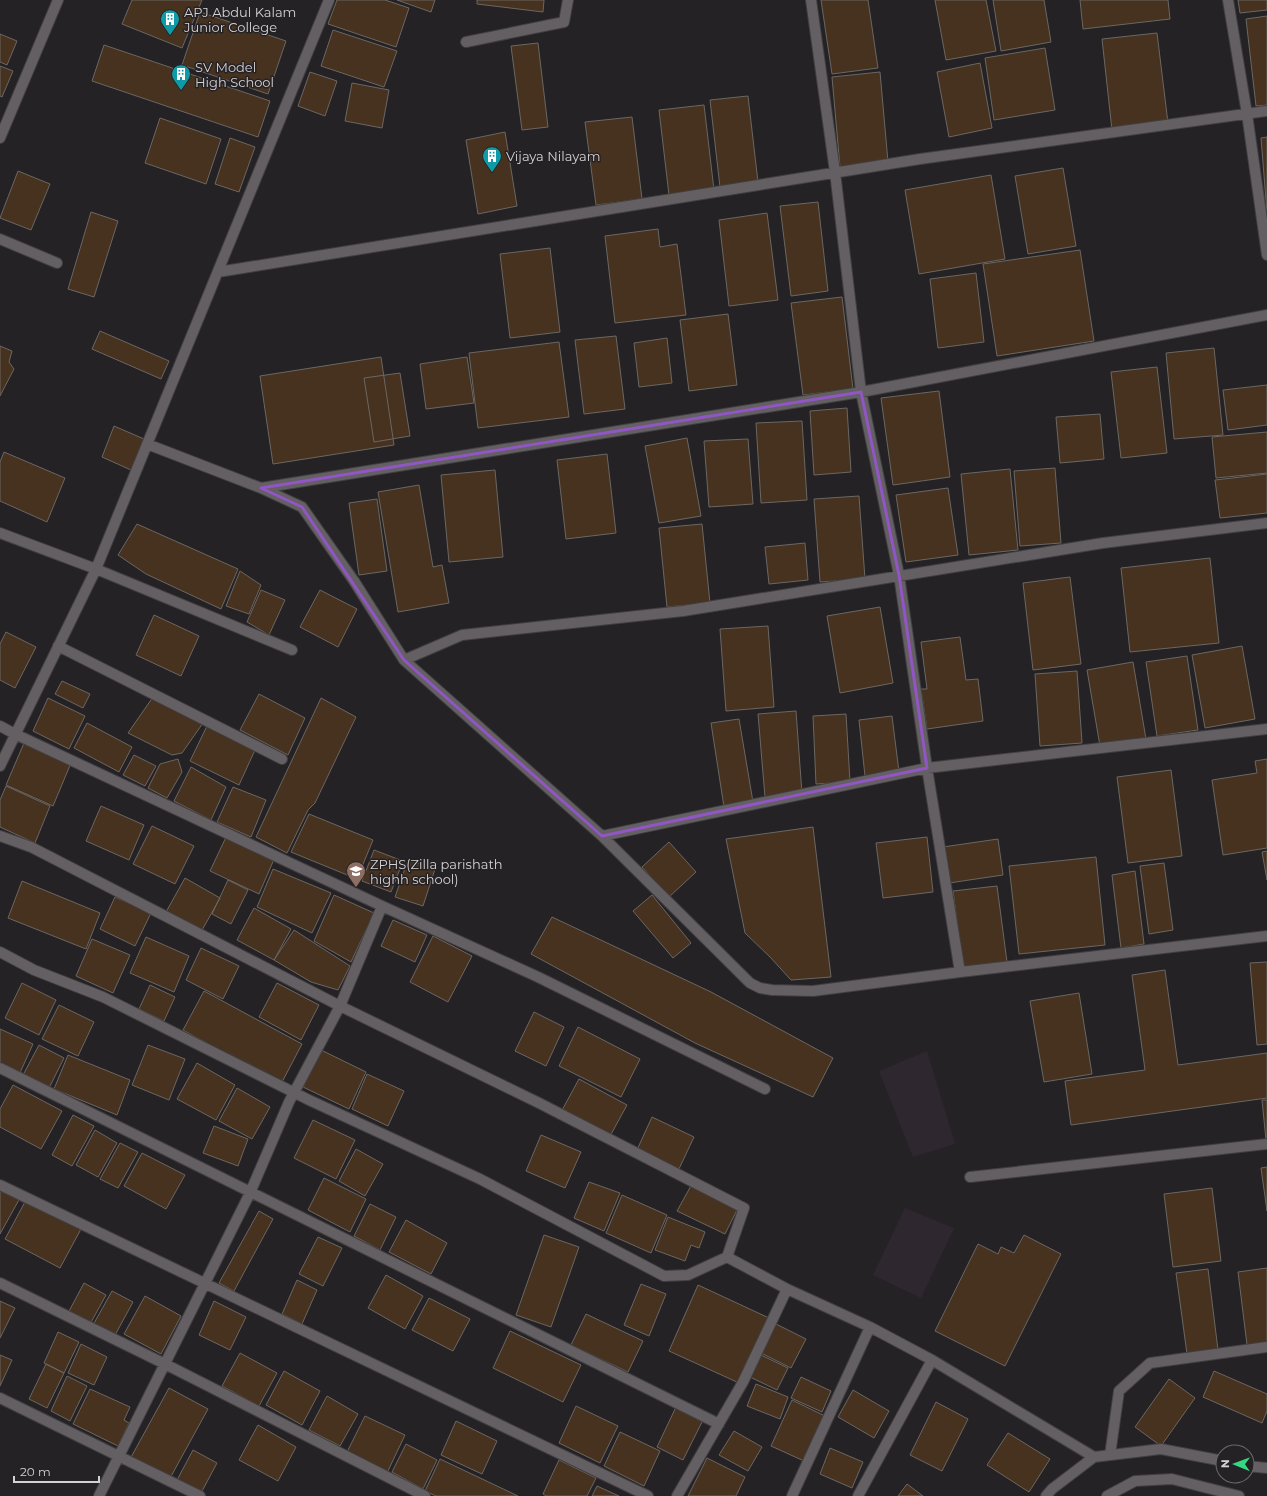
<svg xmlns="http://www.w3.org/2000/svg" width="1267" height="1496" font-family="Montserrat,sans-serif">
<rect width="100%" height="100%" fill="#252225"/>
<path fill="#2f272f" d="M927,1051l28,93 -42,13 -34,-86z
M905,1208l49,20 -33,70 -48,-23z"/>
<path fill="#46321f" stroke="#6b6763" d="M132,0h70l-20,48 -60,-24z
M337,0h48l24,8 -13,39 -68,-23z
M397,0h38l-4,12z
M477,0h67l-1,12 -66,-8z
M821,0h47l10,68 -46,6z
M935,0h51l10,51 -50,9z
M993,0h51l7,42 -50,9z
M1080,0h88l2,19 -87,10z
M1238,0h29v10l-27,3z
M200,12l86,29 -18,53 -86,-29z
M1267,16v89l-11,1 -10,-87z
M333,30l64,21 -13,36 -63,-21z
M1157,33l11,90 -56,7 -10,-91z
M0,34l17,7 -10,24 -7,-3z
M538,43l10,84 -26,3 -11,-84z
M104,45l166,56 -12,36 -166,-56z
M1045,48l10,62 -61,10 -9,-62z
M980,63l12,65 -43,9 -12,-65z
M0,66l13,5 -11,26 -2,-1z
M310,72l27,9 -12,35 -27,-10z
M880,72l8,90 -48,5 -8,-90z
M352,83l37,7 -7,38 -37,-7z
M748,96l10,86 -38,5 -10,-87z
M704,105l10,85 -45,5 -10,-85z
M632,117l10,82 -46,6 -11,-83z
M160,118l61,21 -15,45 -61,-21z
M505,132l12,74 -39,8 -12,-74z
M1267,137v76l-6,-75z
M230,138l25,9 -16,45 -24,-8z
M1063,168l13,78 -48,8 -13,-78z
M18,171l32,13 -19,46 -31,-12z
M991,175l14,84 -86,15 -14,-84z
M818,202l10,89 -37,5 -11,-90z
M91,212l27,9 -24,76 -26,-8z
M767,213l11,87 -49,6 -10,-86z
M658,229l2,18 17,-3 9,71 -71,8 -10,-87z
M550,248l10,84 -50,6 -10,-84z
M1080,250l14,91 -97,15 -14,-92z
M976,273l8,69 -46,6 -8,-69z
M842,297l11,92 -50,6 -12,-92z
M728,314l9,71 -48,6 -9,-71z
M100,331l69,30 -8,18 -69,-30z
M616,336l9,73 -41,5 -9,-74z
M667,338l5,45 -33,4 -5,-44z
M559,342l10,75 -91,11 -9,-75z
M0,346l12,5 -3,11 5,7 -14,27z
M1214,348l9,87 -49,4 -8,-86z
M381,357l13,88 -121,19 -13,-88z
M467,357l7,46 -48,6 -6,-45z
M1157,367l10,86 -46,5 -10,-86z
M400,373l10,63 -36,6 -10,-64z
M1267,385v40l-39,5 -5,-40z
M939,391l11,86 -57,8 -12,-87z
M847,408l4,64 -37,3 -4,-64z
M1100,414l4,45 -44,4 -4,-46z
M802,421l5,79 -46,3 -5,-80z
M114,426l30,13 -13,31 -29,-13z
M1267,432v41l-51,5 -4,-41z
M687,438l14,78 -42,7 -14,-77z
M748,439l5,65 -44,3 -5,-66z
M4,452l61,26 -18,44 -47,-21v-39z
M607,454l9,79 -50,6 -9,-79z
M1055,468l6,75 -41,3 -6,-75z
M1010,469l8,81 -49,5 -8,-81z
M495,470l8,87 -54,5 -8,-87z
M1267,474v39l-47,5 -5,-38z
M419,485l14,82 9,-2 7,38 -51,9 -20,-120z
M948,488l10,67 -52,7 -10,-67z
M859,496l6,83 -45,3 -6,-83z
M377,499l10,72 -28,4 -10,-72z
M137,524l101,45 -17,40 -75,-35 -28,-19z
M702,524l8,79 -43,4 -8,-79z
M805,543l3,37 -39,4 -4,-37z
M1210,558l9,85 -89,9 -9,-84z
M240,571l21,14 -12,29 -23,-8z
M1070,577l11,87 -48,6 -10,-87z
M261,590l24,10 -16,35 -22,-13z
M320,590l37,19 -19,38 -38,-20z
M880,607l13,76 -53,10 -13,-77z
M154,615l45,21 -18,40 -45,-21z
M768,626l6,81 -48,4 -6,-82z
M6,632l30,15 -21,41 -15,-8v-36z
M960,637l6,43 12,-1 5,42 -56,8 -6,-40h6l-6,-47z
M1242,646l13,73 -50,9 -13,-73z
M1187,656l11,74 -41,6 -11,-74z
M1133,662l13,77 -46,7 -13,-76z
M1077,671l5,72 -42,3 -5,-72z
M62,681l28,13 -7,14 -28,-14z
M259,694l46,24 -17,37 -48,-25z
M153,697l50,26 -21,30 -10,2 -44,-22z
M48,698l37,18 -16,33 -36,-18z
M321,698l35,19 -41,86 -7,7 -21,43 -31,-16z
M796,711l6,83 -37,3 -7,-83z
M846,714l4,68 -34,2 -3,-68z
M892,716l7,56 -34,4 -6,-56z
M739,719l14,83 -29,5 -13,-84z
M87,723l45,24 -13,25 -45,-24z
M207,726l48,24 -16,35 -49,-24z
M24,743l47,20 -18,43 -47,-21z
M134,755l22,11 -11,20 -22,-11z
M178,759l4,13 -15,26 -19,-10 12,-24z
M1267,759v89l-44,7 -11,-75 45,-7 -2,-12z
M191,767l35,20 -15,33 -37,-19z
M1171,770l11,86 -54,7 -11,-86z
M6,786l44,20 -15,37 -35,-16v-27z
M233,787l33,13 -15,37 -34,-15z
M101,806l43,19 -15,35 -43,-19z
M309,814l64,26 -16,39 -66,-27z
M152,826l42,20 -19,38 -42,-20z
M813,827l18,150 -40,3 -21,-23 -25,-24 -19,-94z
M227,835l48,22 -16,37 -49,-23z
M927,837l6,55 -50,6 -7,-55z
M998,839l5,36 -54,8 -6,-36z
M669,842l27,30 -27,25 -27,-30z
M374,850l29,11 -12,31 -29,-11z
M1267,851v29l-5,-28z
M1096,857l9,88 -86,9 -10,-88z
M408,860l27,9 -12,37 -28,-9z
M1164,863l9,67 -24,4 -9,-68z
M273,869l58,24 -19,40 -55,-26z
M1135,871l9,73 -23,4 -9,-73z
M185,878l35,20 -19,34 -35,-20z
M228,880l20,10 -17,34 -19,-10z
M22,881l78,32 -14,36 -78,-31z
M997,886l10,76 -44,6 -10,-77z
M334,895l40,18 -23,49 -37,-21z
M652,895l39,48 -18,15 -40,-47z
M115,897l36,16 -16,33 -35,-17z
M254,908l37,21 -17,31 -37,-20z
M552,917l159,75 122,66 -20,39 -118,-54 -164,-89z
M393,920l34,15 -12,27 -34,-16z
M294,930l56,36 -12,24 -27,-8 -37,-22z
M433,936l39,20 -24,46 -38,-20z
M146,937l43,19 -15,36 -44,-19z
M92,939l38,16 -17,38 -37,-17z
M201,948l38,18 -16,33 -37,-19z
M1267,962v82l-10,1 -7,-82z
M1165,970l13,95 89,-12v45l-196,27 -6,-44 80,-11 -13,-95z
M22,983l34,17 -17,35 -34,-17z
M277,983l42,22 -18,35 -42,-23z
M150,985l25,12 -11,24 -25,-12z
M204,991l98,53 -21,40 -98,-54z
M1079,993l13,81 -48,8 -14,-81z
M59,1005l35,17 -16,34 -36,-17z
M534,1012l30,15 -18,39 -31,-15z
M578,1027l62,32 -19,38 -62,-31z
M0,1029l33,15 -14,31 -19,-9z
M39,1045l25,13 -15,30 -26,-13z
M148,1045l37,14 -16,41 -37,-15z
M321,1050l45,22 -17,37 -46,-22z
M68,1055l62,25 -13,35 -63,-26z
M197,1063l38,22 -19,35 -39,-21z
M367,1074l37,17 -16,35 -36,-17z
M579,1079l48,26 -18,33 -48,-26z
M13,1085l49,26 -21,38 -41,-22v-18z
M237,1088l33,19 -18,32 -33,-18z
M1262,1100h5v40h-1z
M73,1115l21,11 -22,40 -20,-11z
M652,1117l42,20 -16,34 -42,-19z
M313,1120l42,20 -19,39 -42,-21z
M214,1126l34,13 -10,27 -35,-13z
M95,1130l22,13 -19,34 -22,-12z
M541,1135l40,17 -16,36 -39,-17z
M120,1143l18,9 -20,36 -18,-9z
M356,1149l27,15 -18,32 -26,-15z
M142,1153l43,22 -19,34 -42,-23z
M1267,1167v44l-6,-43z
M324,1178l42,21 -16,33 -42,-22z
M589,1182l31,11 -16,38 -30,-13z
M692,1184l46,24 -13,26 -48,-23z
M0,1187l20,11 -20,36z
M1212,1188l9,73 -48,6 -9,-73z
M622,1195l45,20 -16,38 -45,-20z
M26,1200l55,29 -21,39 -55,-29z
M370,1204l26,13 -16,33 -26,-14z
M259,1211l14,8 -39,72 -15,-8z
M668,1217l37,15 -6,16 -8,-3 -6,16 -30,-11z
M406,1220l41,23 -16,31 -42,-22z
M544,1235l35,12 -28,80 -35,-12z
M1024,1235l37,19 -56,112 -70,-35 43,-87 20,10 3,-7 13,6z
M318,1237l24,11 -19,38 -24,-12z
M1267,1268v74l-20,3 -9,-73z
M1208,1269l10,81 -31,4 -11,-81z
M386,1275l37,21 -18,33 -37,-21z
M297,1280l20,10 -15,34 -20,-10z
M84,1283l22,12 -17,31 -22,-11z
M641,1284l25,10 -17,42 -25,-11z
M698,1285l71,33 -30,65 -70,-32z
M112,1291l21,11 -19,35 -21,-12z
M145,1296l36,20 -20,38 -37,-20z
M429,1298l41,21 -17,32 -41,-21z
M0,1301l15,7 -15,30z
M214,1301l32,16 -16,33 -31,-15z
M586,1314l57,27 -15,31 -57,-27z
M776,1324l30,15 -15,29 -30,-15z
M510,1331l71,34 -18,37 -70,-34z
M58,1332l21,10 -15,31 -20,-10z
M81,1344l26,13 -13,28 -26,-12z
M240,1353l37,20 -18,33 -37,-20z
M0,1355l12,5 -12,26z
M761,1355l27,13 -11,22 -27,-13z
M46,1364l18,9 -17,35 -18,-9z
M284,1371l36,20 -18,34 -36,-20z
M1214,1371l53,23v17l-5,12 -59,-26z
M67,1376l20,10 -17,35 -19,-10z
M801,1377l30,14 -9,21 -31,-14z
M1169,1379l26,19 -34,48 -26,-19z
M756,1384l32,13 -8,22 -33,-13z
M169,1388l39,21 -39,71 -39,-21z
M90,1389l40,18 -6,13 5,3 -11,23 -45,-22z
M853,1390l36,21 -15,27 -36,-21z
M327,1396l31,18 -18,32 -31,-16z
M792,1400l33,16 -21,45 -33,-15z
M936,1402l32,17 -26,52 -32,-16z
M576,1406l42,20 -18,37 -41,-20z
M676,1407l27,13 -20,40 -26,-13z
M365,1416l40,19 -19,40 -41,-19z
M456,1421l41,20 -15,33 -41,-19z
M258,1425l38,22 -18,34 -39,-21z
M734,1431l28,16 -14,24 -29,-16z
M620,1432l40,19 -16,35 -40,-20z
M1008,1433l42,26 -21,33 -42,-27z
M406,1444l31,16 -14,29 -31,-17z
M830,1448l33,14 -11,26 -32,-14z
M193,1450l24,13 -16,30 -24,-13z
M707,1458l38,19 -9,19h-48z
M440,1459l78,37h-82l-11,-5z
M559,1460l37,18 -9,18h-41l-3,-2z
M907,1484l16,12h-25z
M597,1486l22,10h-27z"/>
<g fill="none" stroke-linecap="round" stroke-linejoin="round">
<defs>
<path id="street" d="M811,0l24,172 26,220 38,183 28,193 33,204
M1228,0l19,114 20,141
M466,42l98,-20 4,-22
M0,138l58,-138
M0,239l57,24
M218,272l702,-113 347,-48
M147,444l114,44 41,19 52,74 50,79 198,176 148,147 10,5 12,2 41,1 147,-19 307,-36
M261,488l600,-96 406,-77
M0,533l96,36 196,81
M58,646l224,113
M404,660l58,-25 221,-24 420,-68 164,-20
M0,726l15,8 367,172 156,71 227,112
M0,766l96,-197 233,-569
M0,836l31,11 309,159 199,97 205,105 -17,49 -39,18 -24,1 -184,-97 -171,-79 -206,-103 -69,-27 -34,-18
M602,836l325,-68 340,-39
M0,1068l719,356
M970,1177l297,-33
M0,1185l648,311
M727,1257l60,32 83,38 62,33 162,97
M0,1283l165,81 260,132
M0,1398l200,98
M1110,1455l9,-64 31,-28 117,-16
M99,1496l151,-303 39,-91 51,-96 42,-100
M677,1496l66,-114 44,-93
M792,1496l78,-169
M858,1496l74,-136"/>
<path id="secondary" d="M1247,1466l20,2
M1046,1496l6,-7 42,-32 67,-8 62,12
M1107,1496l28,-15 37,-2 67,17"/>
</defs>
<use href="#street" stroke="#413f41" stroke-width="12"/>
<use href="#secondary" stroke="#413f41" stroke-width="12"/>
<use href="#street" stroke="#635f63" stroke-width="10"/>
<use href="#secondary" stroke="#635f63" stroke-width="10"/>
</g>
<path fill="none" stroke="#9156c4" stroke-width="3" stroke-linejoin="round" d="M861,392l38,183 28,193 -325,68 -198,-176 -102,-153 -41,-19z"/>
<defs>
<symbol id="building-pin" viewBox="-11 -11 22 30"><path d="M0 17L-7.5 6A9.5 9.5 0 1 1 7.5 6Z" fill="#0f9aa8" stroke="#252225"/><path d="M-4-6H4V6H1V3H-1V6H-4ZM-2.5-4.3h1.7v1.8h-1.7ZM.8-4.3h1.7v1.8H.8ZM-2.5-1h1.7V.8h-1.7ZM.8-1h1.7V.8H.8Z" fill="#fff"/></symbol>
<symbol id="school-pin" viewBox="-11 -11 22 30"><path d="M0 17L-7.5 6A9.5 9.5 0 1 1 7.5 6Z" fill="#8d6e63" stroke="#252225"/><path d="M0-5L7-2L0 1L-7-2ZM-4 1L0 2.5L4 1V4Q0 6-4 4Z" fill="#fff"/></symbol>
</defs>
<g fill-rule="evenodd">
<use href="#building-pin" x="159" y="8" width="22" height="30"/>
<use href="#building-pin" x="170" y="63" width="22" height="30"/>
<use href="#building-pin" x="481" y="145" width="22" height="30"/>
<use href="#school-pin" x="345" y="860" width="22" height="30"/>
</g>
<g text-anchor="middle" stroke-width="3" stroke-linejoin="round" paint-order="stroke">
<g font-size="13" fill="#d4d2d4" stroke="#252225" text-anchor="start">
<text x="184" y="17">APJ Abdul Kalam<tspan x="184" dy="15">Junior College</tspan></text>
<text x="195" y="72">SV Model<tspan x="195" dy="15">High School</tspan></text>
<text x="506" y="161">Vijaya Nilayam</text>
<text x="370" y="869">ZPHS(Zilla parishath<tspan x="370" dy="15">highh school)</tspan></text>
</g>
</g>
<g transform="translate(1235 1464) rotate(271)"><circle r="19" fill="#252225" stroke="#6b686b"/>
<path d="M0-3L7 15L0 10L-7 15Z" fill="#34d881"/>
<text y="-6" font-size="11" font-weight="bold" text-anchor="middle" fill="#d4d2d4">N</text>
</g>
<path d="M14 1476v6h85v-6" fill="none" stroke="#d4d2d4" stroke-width="2"/>
<text x="20" y="1476" font-size="12" fill="#d4d2d4" stroke="#252225" stroke-width="3" paint-order="stroke">20 m</text>
</svg>
